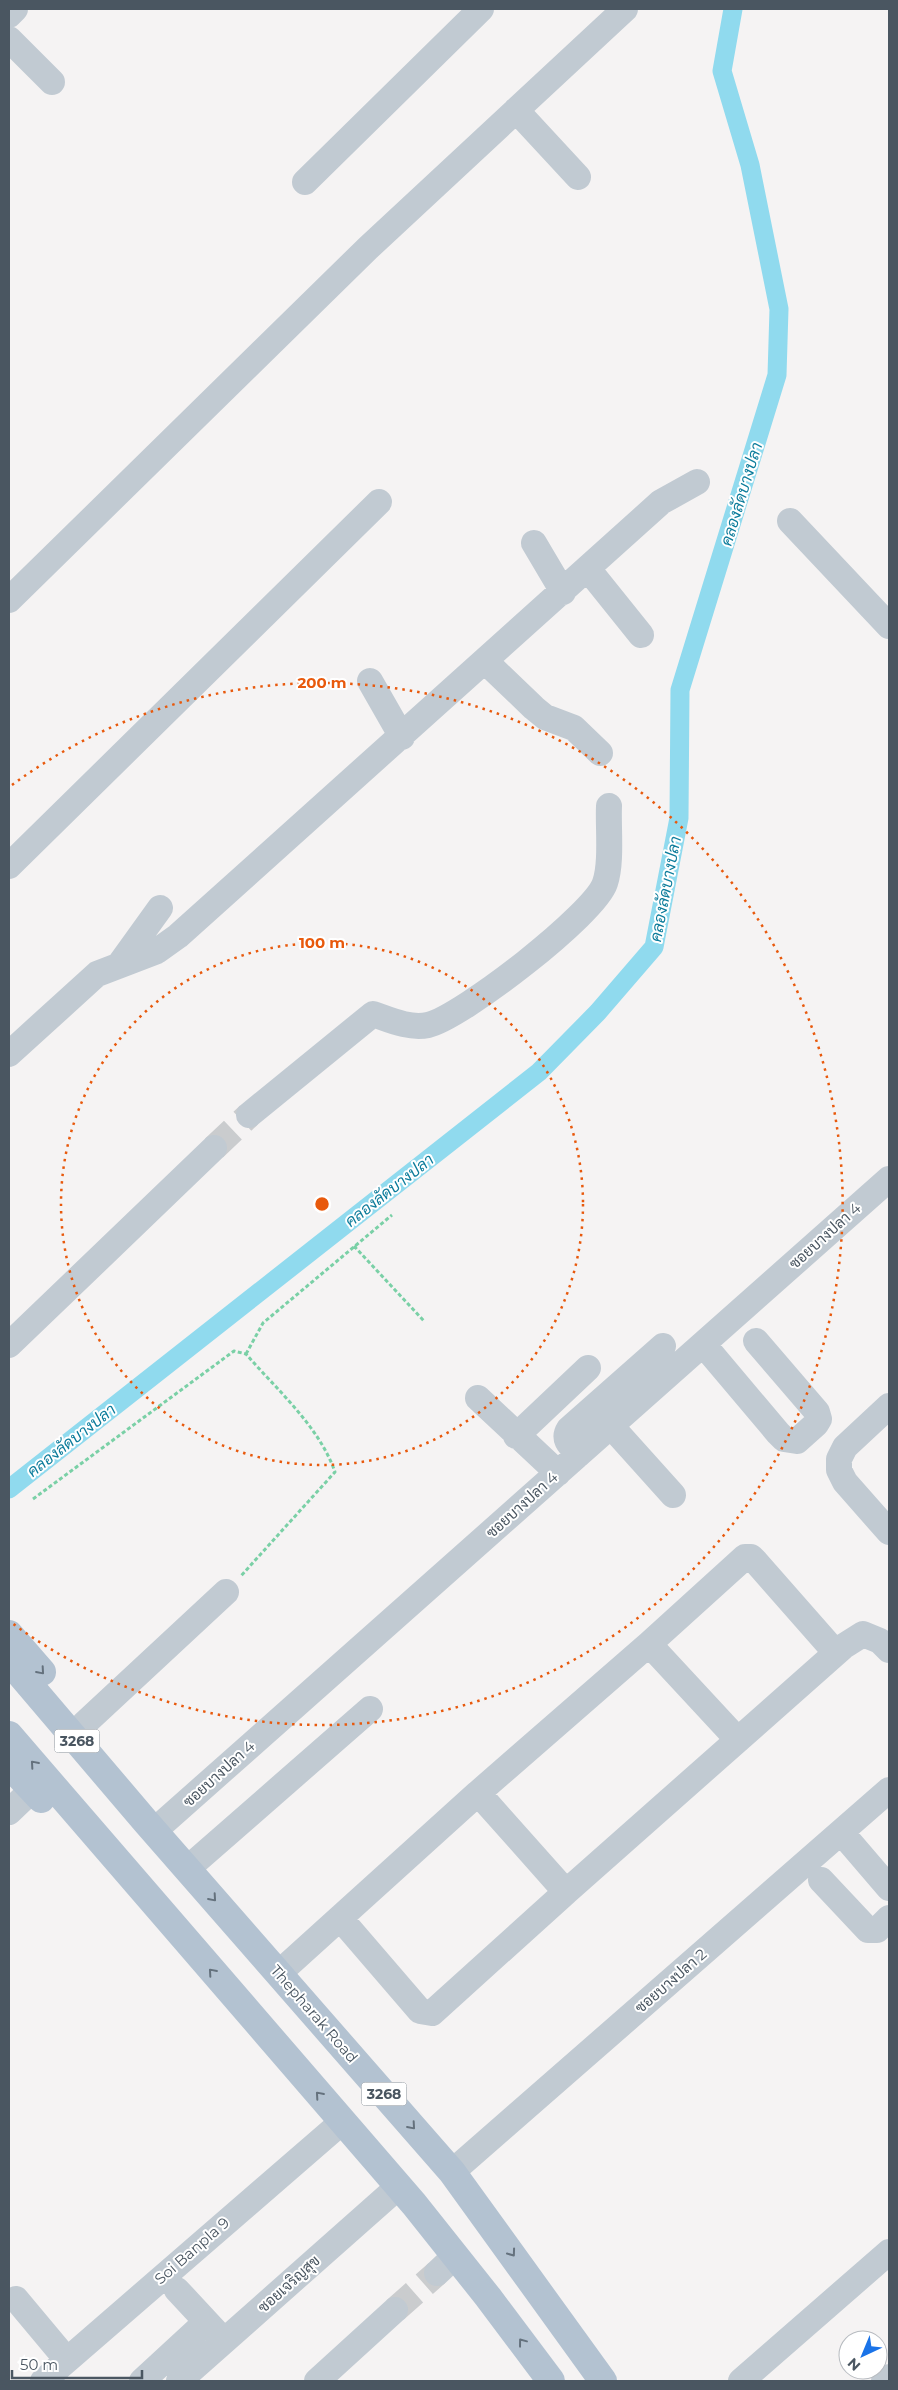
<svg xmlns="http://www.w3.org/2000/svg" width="898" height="2390" font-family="Montserrat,Sarabun,sans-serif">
<rect width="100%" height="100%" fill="#f5f3f3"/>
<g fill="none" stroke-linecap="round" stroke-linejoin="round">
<path stroke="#90daee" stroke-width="19" d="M9,1489l530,-417 59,-60 56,-65 25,-129 1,-128 97,-315 2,-66 -29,-144 -28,-94 11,-62"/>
<path stroke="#caccce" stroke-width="26" stroke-dasharray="26 13" stroke-linecap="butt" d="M214,1148l35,-33
M395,2310l42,-37"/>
<path stroke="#7ad0a6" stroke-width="3" stroke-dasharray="4 2.5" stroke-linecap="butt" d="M354,1246l70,75
M246,1354l17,-31 129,-108
M33,1499l201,-148 12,3c31,36 73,72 89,118l-95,105"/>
<path stroke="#c1cad2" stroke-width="26" d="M9,15l6,-6
M9,39l43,43
M516,110l62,67
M305,182l176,-173
M790,521l99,105
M534,543l29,49
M588,569l53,66
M9,600l359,-352 257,-239
M485,661l49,47 11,9 29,11 26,25
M370,681l32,56
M9,866l370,-364
M119,965l41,-57
M9,1054l88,-80 60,-23 21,-15 483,-434 36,-20
M249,1115l124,-101c17,6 37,15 55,11 34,-8 167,-111 177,-142 7,-21 3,-55 4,-77
M703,1344l75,89 6,6 13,2 19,-17 3,-5 -2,-7 -61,-71
M9,1345l205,-197
M478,1398l80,75
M889,1406l-44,41 -6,12v11l6,12 44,50
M611,1426l62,69
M516,1436l72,-68
M579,1454c-8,-8 -17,-14 -10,-25l94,-83
M649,1644l89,96
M84,1724l142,-132
M478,1793l171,-149 96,-87h6l5,5 80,91
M9,1812l23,-22
M154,1831l735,-652
M841,1832l48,56
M187,1869l183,-160
M821,1880l47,50h9l12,-12
M340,1918l80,93 12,2 134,-121
M279,1973l199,-180 88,99 278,-246 19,-12 17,7 9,9
M452,2172l437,-382
M437,2273l18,-17
M177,2290l40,43
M16,2299l51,61
M43,2381l299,-259
M142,2381l64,-59
M179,2381l219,-194
M317,2381l78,-71
M741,2381l148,-129
M884,2381l5,-4"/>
<path stroke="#b3c2d1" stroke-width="28" d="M9,1634l33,38
M9,1661l137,161 306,350 151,209
M9,1735l405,469 74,93 63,84
M9,1765l32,34"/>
</g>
<defs><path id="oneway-chevron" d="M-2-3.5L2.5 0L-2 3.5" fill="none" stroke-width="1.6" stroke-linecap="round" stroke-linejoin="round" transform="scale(1.25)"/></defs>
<g stroke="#64717d">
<use href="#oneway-chevron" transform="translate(41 1671) rotate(49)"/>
<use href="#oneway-chevron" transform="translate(34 1764) rotate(-131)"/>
<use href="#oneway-chevron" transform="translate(213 1898) rotate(49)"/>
<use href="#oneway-chevron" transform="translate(212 1972) rotate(-131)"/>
<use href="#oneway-chevron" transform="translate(319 2095) rotate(-131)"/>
<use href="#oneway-chevron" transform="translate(412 2126) rotate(49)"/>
<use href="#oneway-chevron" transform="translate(512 2253) rotate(54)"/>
<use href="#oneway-chevron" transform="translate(522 2342) rotate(-127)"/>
</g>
<g fill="none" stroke="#e8590c" stroke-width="2.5" stroke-dasharray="2.5 5">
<circle cx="322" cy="1204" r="261"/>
<path d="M12 785A521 521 0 1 1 12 1623"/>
</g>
<g text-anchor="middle" stroke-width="4" stroke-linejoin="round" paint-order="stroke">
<g fill="#fff" stroke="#808990" stroke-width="1">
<rect x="54.5" y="1729.5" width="45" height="23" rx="4"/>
<rect x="361.5" y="2082.5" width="45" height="23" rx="4"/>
</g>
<g font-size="14" font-weight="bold" fill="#4a5661">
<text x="77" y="1746">3268</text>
<text x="384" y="2099">3268</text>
</g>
<g font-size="15" fill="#4a5661" stroke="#fff">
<text transform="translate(825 1236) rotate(-42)" y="5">ซอยบางปลา 4</text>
<text transform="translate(522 1505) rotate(-42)" y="5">ซอยบางปลา 4</text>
<text transform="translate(219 1774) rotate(-42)" y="5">ซอยบางปลา 4</text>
<text transform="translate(671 1981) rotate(-41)" y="5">ซอยบางปลา 2</text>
<text transform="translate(314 2014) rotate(49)" y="5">Thepharak Road</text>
<text transform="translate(192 2251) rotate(-41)" y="5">Soi Banpla 9</text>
<text transform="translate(289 2284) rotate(-42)" y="5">ซอยเจริญสุข</text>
</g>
<g font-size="16" font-style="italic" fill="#0c7c9b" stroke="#fff">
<text transform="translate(741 494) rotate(-73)" y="6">คลองลัดบางปลา</text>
<text transform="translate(665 889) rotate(-79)" y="6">คลองลัดบางปลา</text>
<text transform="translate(389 1190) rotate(-38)" y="6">คลองลัดบางปลา</text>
<text transform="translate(71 1440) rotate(-38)" y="6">คลองลัดบางปลา</text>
</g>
</g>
<circle cx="322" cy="1204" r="8" fill="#e8590c" stroke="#fff" stroke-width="2.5"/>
<g font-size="15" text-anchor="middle" font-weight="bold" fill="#e8590c" stroke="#fff" stroke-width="4" stroke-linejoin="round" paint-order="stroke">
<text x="322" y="688">200 m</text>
<text x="322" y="948">100 m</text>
</g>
<rect width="898" height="2390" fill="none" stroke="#4a5661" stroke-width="20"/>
<g transform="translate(863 2355) rotate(224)"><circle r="24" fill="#ffffff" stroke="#b7bbc0"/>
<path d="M0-4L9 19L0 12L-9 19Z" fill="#1a73e8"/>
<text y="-8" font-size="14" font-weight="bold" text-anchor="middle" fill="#4a5661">N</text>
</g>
<path d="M12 2370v8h130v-8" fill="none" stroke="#4a5661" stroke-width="2.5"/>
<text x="20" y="2370" font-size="15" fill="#4a5661" stroke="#ffffff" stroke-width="4" paint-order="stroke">50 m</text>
</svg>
